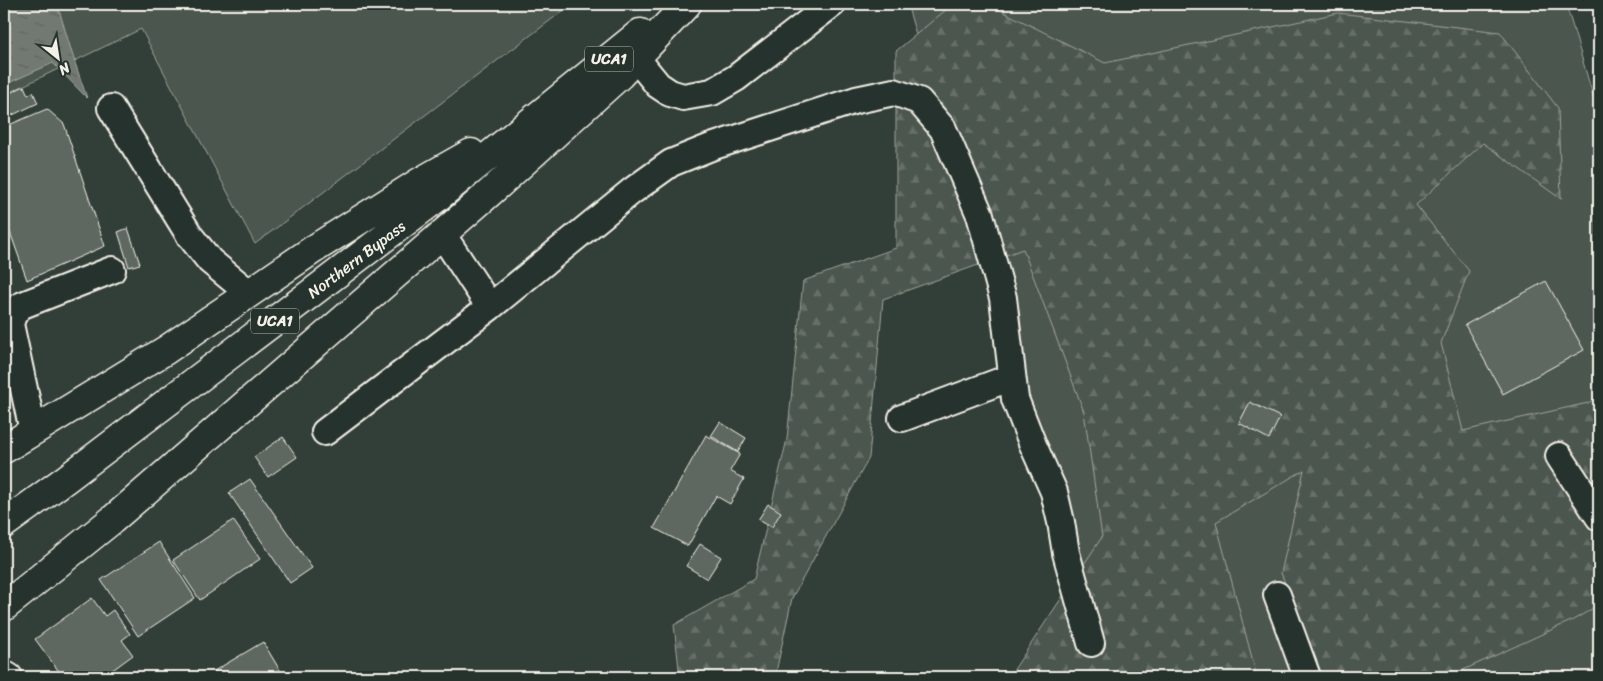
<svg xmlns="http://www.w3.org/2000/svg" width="1603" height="681" font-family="Sriracha,sans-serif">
<defs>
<pattern id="forest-firs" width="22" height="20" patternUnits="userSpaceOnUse" patternTransform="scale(1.25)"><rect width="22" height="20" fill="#4c564f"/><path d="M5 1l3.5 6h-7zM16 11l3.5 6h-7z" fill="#666f68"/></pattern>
<pattern id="water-ripples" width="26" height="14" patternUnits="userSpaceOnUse" patternTransform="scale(1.25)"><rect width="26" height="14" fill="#727972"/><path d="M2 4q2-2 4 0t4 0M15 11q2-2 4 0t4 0" fill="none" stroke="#60635e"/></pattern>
</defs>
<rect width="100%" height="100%" fill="#323e38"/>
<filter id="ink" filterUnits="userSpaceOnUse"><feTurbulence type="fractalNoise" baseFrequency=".02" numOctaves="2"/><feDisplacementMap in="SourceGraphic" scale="10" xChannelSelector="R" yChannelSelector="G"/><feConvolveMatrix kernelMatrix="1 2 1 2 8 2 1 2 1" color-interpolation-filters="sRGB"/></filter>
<g filter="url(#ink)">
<path fill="#4c564f" stroke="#a0a49c" d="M4,4h568l-317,240 -114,-215 -137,66z
M907,4h659l33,112v561h-493z"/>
<path fill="url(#forest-firs)" stroke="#a0a49c" d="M953,4h35l117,59 233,-50 162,19 58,76 3,91 -78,-56 -67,62 53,66 -28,72 22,88 125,-28 11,-7v209l-26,15 -125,57h-70l-56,-3 -41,-101 23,-103 -88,52 41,155h-241l-3,-6 89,-134 -18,-125 -61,-163 -140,50 -14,159 -77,140 -17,79h-95l-6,-52 80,-46 33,-140 16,-158 93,-33v-197z"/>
<path fill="url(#water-ripples)" stroke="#a6a9a1" d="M4,4h43l12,6 16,53 12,35 -34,-35 -49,22z"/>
<path fill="#5f6861" stroke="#f4f1e8" d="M24,86l4,9 5,-3 5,11 -34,16v-23z
M47,109l17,15 41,122 -78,34 -23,-65v-88z
M128,228l12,36 -11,3 -11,-35z
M1546,281l38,69 -81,44 -38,-69z
M1250,402l30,15 -11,22 -30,-16z
M720,422l26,16 -8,14 -27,-16z
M706,435l34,19 -10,17 14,8 -14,25 -14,-8 -28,50 -34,-18z
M283,437l14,20 -29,20 -14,-20z
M250,479l62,89 -22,15 -61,-90z
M768,504l13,8 -9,15 -14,-7z
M233,520l27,39 -60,41 -27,-40z
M159,542l36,56 -57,38 -37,-56z
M700,544l21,13 -14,22 -21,-13z
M92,598l13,18 8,-6 17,24 -8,6 11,15 -30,22h-40l-28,-38z
M263,642l21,35h-66l-4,-6z"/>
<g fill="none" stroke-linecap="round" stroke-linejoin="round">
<defs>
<path id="minor" d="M636,58l22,27 12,8 13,4 29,-5 24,-14 96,-74
M111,108l79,128 20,25 39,32
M442,234l48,73
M902,418l110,-41
M33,431l-23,-107 3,-9 7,-9 92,-36
M325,432l165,-125 142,-116 39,-28 40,-16 145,-47 38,-8 25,9 24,28 37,86 23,83 12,101 18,46 21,47 7,30 5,31 25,90
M1559,456l40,61
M1277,595l30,82
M4,674l5,3"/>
<path id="major" d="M4,449l162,-99 148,-101 104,-66 53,-30
M4,524l62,-45 372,-282 202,-164
M4,607l108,-87 374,-324 134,-121 67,-71"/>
</defs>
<use href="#minor" stroke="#f4f1e8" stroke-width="30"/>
<use href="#major" stroke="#f4f1e8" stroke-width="31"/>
<use href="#minor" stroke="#26332d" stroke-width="26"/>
<use href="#major" stroke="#26332d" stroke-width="28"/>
</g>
</g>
<g text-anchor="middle" stroke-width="4" stroke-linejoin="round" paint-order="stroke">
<g fill="#26332d" stroke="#b6b8b0" stroke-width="1">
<rect x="585" y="46.5" width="48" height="25" rx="4"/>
<rect x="251" y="308.5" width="48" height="25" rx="4"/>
</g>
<g font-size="15" font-weight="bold" fill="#f4f1e8">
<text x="609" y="64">UCA1</text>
<text x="275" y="326">UCA1</text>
</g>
<g font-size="16" fill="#f4f1e8" stroke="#26332d">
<text transform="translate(356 259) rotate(-37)" y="6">Northern Bypass</text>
</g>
</g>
<rect width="1603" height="681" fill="none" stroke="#26332d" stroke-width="20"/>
<rect x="10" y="10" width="1583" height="661" fill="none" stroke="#f4f1e8" stroke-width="2" filter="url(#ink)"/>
<g transform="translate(58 58) rotate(150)" stroke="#26332d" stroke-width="4" paint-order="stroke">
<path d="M0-4L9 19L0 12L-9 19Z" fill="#f4f1e8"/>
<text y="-8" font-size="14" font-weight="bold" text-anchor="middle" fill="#f4f1e8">N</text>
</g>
</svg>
